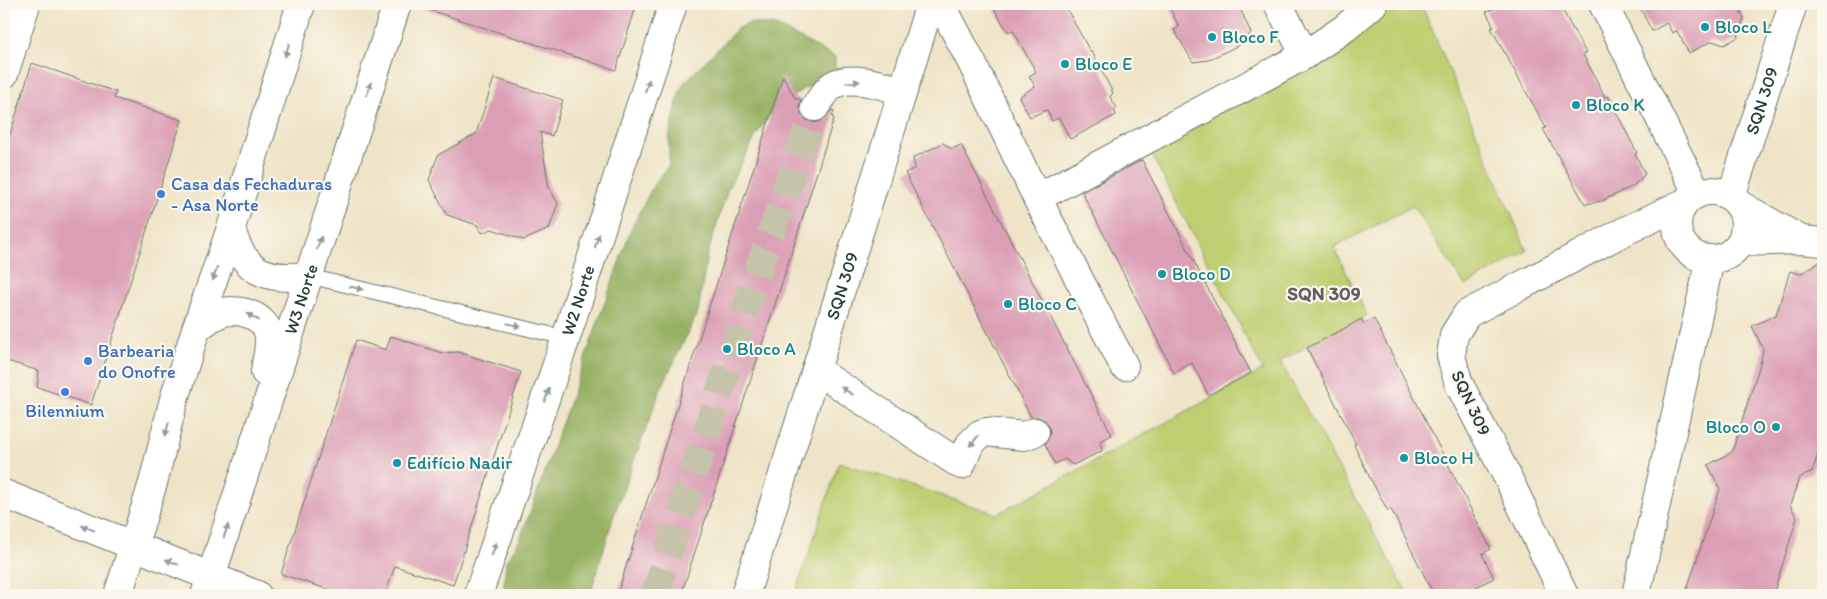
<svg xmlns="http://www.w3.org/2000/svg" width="1827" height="599" font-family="Itim,sans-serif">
<rect width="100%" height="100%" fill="#fbf7ec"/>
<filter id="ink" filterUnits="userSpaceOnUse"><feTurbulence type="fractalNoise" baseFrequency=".02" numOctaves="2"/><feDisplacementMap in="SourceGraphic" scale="10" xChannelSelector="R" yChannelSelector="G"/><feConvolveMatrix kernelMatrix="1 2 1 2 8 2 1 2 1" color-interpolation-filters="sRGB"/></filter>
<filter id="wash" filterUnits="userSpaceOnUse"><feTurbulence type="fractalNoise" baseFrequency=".0096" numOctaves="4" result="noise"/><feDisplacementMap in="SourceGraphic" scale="20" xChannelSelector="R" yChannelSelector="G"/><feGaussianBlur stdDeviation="1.12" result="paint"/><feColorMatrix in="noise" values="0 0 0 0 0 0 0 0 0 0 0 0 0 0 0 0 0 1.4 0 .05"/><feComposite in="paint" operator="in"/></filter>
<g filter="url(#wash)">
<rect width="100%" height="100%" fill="#efe4c7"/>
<path fill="#bece70" stroke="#6e8652" d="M1378,4h43l106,247 -62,35 -52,-80 -79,41 33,68 -87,46 128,234h-613l44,-133 158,52 266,-144 -118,-228z"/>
<path fill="#96b162" stroke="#5a774b" d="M750,23l27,3 58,31v12l-8,11 -24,9 -31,22 -14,21 -30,57 -21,67 -9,56 -38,79 -46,124 -24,80h-87l3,-32 14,-24 14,-37 97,-273 22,-43 16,-21v-27l10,-44 5,-11 54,-55z"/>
<g id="blocks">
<path fill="#db9fb5" d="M427,4h210l-21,66 -190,-61z
M991,4h73l27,49 1,-1 21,41 -3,4 7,11 -3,2 2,5 -46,24 -11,-21 -7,3 -5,-11 -17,7 -11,-20 16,-11 -6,-10 7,-4 -23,-42 -5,2z
M1168,4h70l13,29 -12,12 -31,15 -15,2 -19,-32 5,-3z
M1503,4h56l27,49 -3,1 22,43 3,-1 29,57 -2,1 10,20 -12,12 -31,15 -17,3 -42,-75 3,-1 -55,-100 3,-1 -8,-15z
M1638,4h99l7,14 -6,19 -14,8 -12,-4 -23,12 -12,-22 -5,2 -5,-10 -15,8z
M32,63l84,29 -2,6 68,22 -91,285 -54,-18 2,-16 -35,-11v-206z
M783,76l12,22 6,2 -2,6 2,7 5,7 8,3 7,-2 11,-11 2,1 -2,6 2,1 -45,143 -108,334h-64z
M494,78l69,22 -11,36 -12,-4 9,56 9,15 -9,26 -25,11 -32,-11 -10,4 -5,-8 -30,-10 -18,-35 9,-25 38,-21z
M943,143l9,6 9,-4 151,290 -12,6 2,10 -29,14 -8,-6 -10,5 -10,-20 5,-9 -1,-9 -4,-6 -7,-3h-7l-126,-244 10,-5 -2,-10z
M1142,160l109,213 -43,22 -16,-32 -18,10 -92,-181z
M1823,260v178l-11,34 -13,6 -9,27 7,13 -24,77h-88l35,-106 -12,-24 24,-13 29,-91 2,-12 -11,-23 24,-11 14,-44 10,3z
M1362,319l1,5 11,-5 117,230 -9,5 12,24 -34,17h-26l-43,-86 -3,2 -18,-33 -16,-33 2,-1 -49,-96z
M391,336l51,17 16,-1 63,20 -68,213 -58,-19 -10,29h-40l-64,-21 75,-234 30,10z"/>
</g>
</g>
<g filter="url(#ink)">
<use href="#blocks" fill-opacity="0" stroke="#687767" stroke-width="1"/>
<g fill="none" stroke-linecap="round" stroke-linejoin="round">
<path stroke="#c5c3aa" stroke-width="28" stroke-dasharray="28 14" stroke-linecap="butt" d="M655,595l100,-315 60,-173"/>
<defs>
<path id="lane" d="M308,276l258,62"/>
<g id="street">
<path d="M941,4l32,61 64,133 87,168"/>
<path d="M1278,4l27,51"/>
<path d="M1603,4l94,189"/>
<path d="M815,107c5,-7 11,-17 18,-22 18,-11 51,1 70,6"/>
<circle cx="1711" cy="225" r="34"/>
<path id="s1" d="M1731,197l62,-193"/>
<path d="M1037,198l268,-143 40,-27 28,-24"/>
<path d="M1740,205l61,35"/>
<path d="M1741,242l60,-2 22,2"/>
<path d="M816,370l145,95 9,-21 10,-10 6,-2 38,4 11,-4"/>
<path id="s2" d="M745,595l71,-225 114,-366"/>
<path d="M1564,595l-57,-119 -48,-92 -8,-28 3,-21 13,-21 156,-82 61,-29"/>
<path d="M1636,595l74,-335"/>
</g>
<g id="secondary">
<path d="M4,74l22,-70"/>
<path d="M4,494l253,101"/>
<path id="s3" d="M478,595l88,-257 107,-334"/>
</g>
<g id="primary">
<path d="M231,228c11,43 34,53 77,48"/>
<path d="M196,329c7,-5 15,-12 23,-15 16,-8 49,1 50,23 1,11 -3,24 -4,35"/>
<path d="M118,595l35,-112 21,-84 22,-70 35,-101 70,-224"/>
<path id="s4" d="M205,595l192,-591"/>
</g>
</defs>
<use href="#lane" stroke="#687767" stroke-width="16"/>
<use href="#street" stroke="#687767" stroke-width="30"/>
<use href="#secondary" stroke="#687767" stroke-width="30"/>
<use href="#primary" stroke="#687767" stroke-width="30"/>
<use href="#lane" stroke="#fff" stroke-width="14"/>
<use href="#street" stroke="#fff" stroke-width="28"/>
<use href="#secondary" stroke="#fff" stroke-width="28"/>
<use href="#primary" stroke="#fff" stroke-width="28"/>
</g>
<defs><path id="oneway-solid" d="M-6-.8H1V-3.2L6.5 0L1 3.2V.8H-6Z" transform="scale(1.25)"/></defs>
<g fill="#8f9e9a">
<use href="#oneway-solid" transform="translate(287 50) rotate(108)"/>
<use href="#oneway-solid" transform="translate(853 82) rotate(-5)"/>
<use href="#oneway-solid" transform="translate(647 86) rotate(-72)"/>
<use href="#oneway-solid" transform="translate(369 89) rotate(-72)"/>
<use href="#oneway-solid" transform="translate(597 241) rotate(-72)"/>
<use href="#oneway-solid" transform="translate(319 243) rotate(-72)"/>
<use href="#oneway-solid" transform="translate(215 274) rotate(109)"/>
<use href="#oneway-solid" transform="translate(356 288) rotate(13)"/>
<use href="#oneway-solid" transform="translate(253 317) rotate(-151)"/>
<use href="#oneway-solid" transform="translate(514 325) rotate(13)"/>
<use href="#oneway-solid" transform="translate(847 391) rotate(-147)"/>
<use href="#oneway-solid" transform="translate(547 395) rotate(-71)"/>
<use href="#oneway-solid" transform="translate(167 429) rotate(105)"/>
<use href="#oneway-solid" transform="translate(974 441) rotate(130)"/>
<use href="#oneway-solid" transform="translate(88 528) rotate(-158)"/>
<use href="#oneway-solid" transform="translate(226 531) rotate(-71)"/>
<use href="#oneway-solid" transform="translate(494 549) rotate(-71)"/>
<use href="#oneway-solid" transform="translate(172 562) rotate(-158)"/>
</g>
</g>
<g fill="#0f9aa8" stroke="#fbf7ec" stroke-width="2">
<circle cx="1705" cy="27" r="5"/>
<circle cx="1212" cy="37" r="5"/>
<circle cx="1065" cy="64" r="5"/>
<circle cx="1576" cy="105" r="5"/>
<circle cx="1162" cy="274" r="5"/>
<circle cx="1008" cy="304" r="5"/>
<circle cx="727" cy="349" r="5"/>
<circle cx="1776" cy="427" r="5"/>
<circle cx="1404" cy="458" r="5"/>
<circle cx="397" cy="463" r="5"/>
</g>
<g fill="#3f7fe0" stroke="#fbf7ec" stroke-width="2">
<circle cx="161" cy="194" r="5"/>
<circle cx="88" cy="361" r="5"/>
<circle cx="65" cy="392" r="5"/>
</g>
<g text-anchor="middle" stroke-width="4.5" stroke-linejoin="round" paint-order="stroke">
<g font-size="18" fill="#0d838f" stroke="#fbf7ec" text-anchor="start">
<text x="1715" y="33">Bloco L</text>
<text x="1222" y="43">Bloco F</text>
<text x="1075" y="70">Bloco E</text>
<text x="1586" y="111">Bloco K</text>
<text x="1172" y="280">Bloco D</text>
<text x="1018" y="310">Bloco C</text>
<text x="737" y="355">Bloco A</text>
<text x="1766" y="433" text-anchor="end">Bloco O</text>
<text x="1414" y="464">Bloco H</text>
<text x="407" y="469">Edifício Nadir</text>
</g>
<g font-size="18" fill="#1f3d34" stroke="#fbf7ec">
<text dy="6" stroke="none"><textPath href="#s1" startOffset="101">SQN 309</textPath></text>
<text dy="6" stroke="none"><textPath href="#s2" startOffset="324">SQN 309</textPath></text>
<text dy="6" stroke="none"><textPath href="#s4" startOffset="311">W3 Norte</textPath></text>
<text dy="6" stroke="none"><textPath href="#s3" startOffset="311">W2 Norte</textPath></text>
<text transform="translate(1471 403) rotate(65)" y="6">SQN 309</text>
</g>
<g font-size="18" fill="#366cbe" stroke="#fbf7ec" text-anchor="start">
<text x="171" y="190">Casa das Fechaduras<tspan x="171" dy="21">- Asa Norte</tspan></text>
<text x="98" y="357">Barbearia<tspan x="98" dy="21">do Onofre</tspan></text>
<text x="65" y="417" text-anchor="middle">Bilennium</text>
</g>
<g font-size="19" font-weight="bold" fill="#615f61" stroke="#fbf7ec">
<text x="1324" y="300">SQN 309</text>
</g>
</g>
<rect width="1827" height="599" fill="none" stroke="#fbf7ec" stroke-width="20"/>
</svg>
